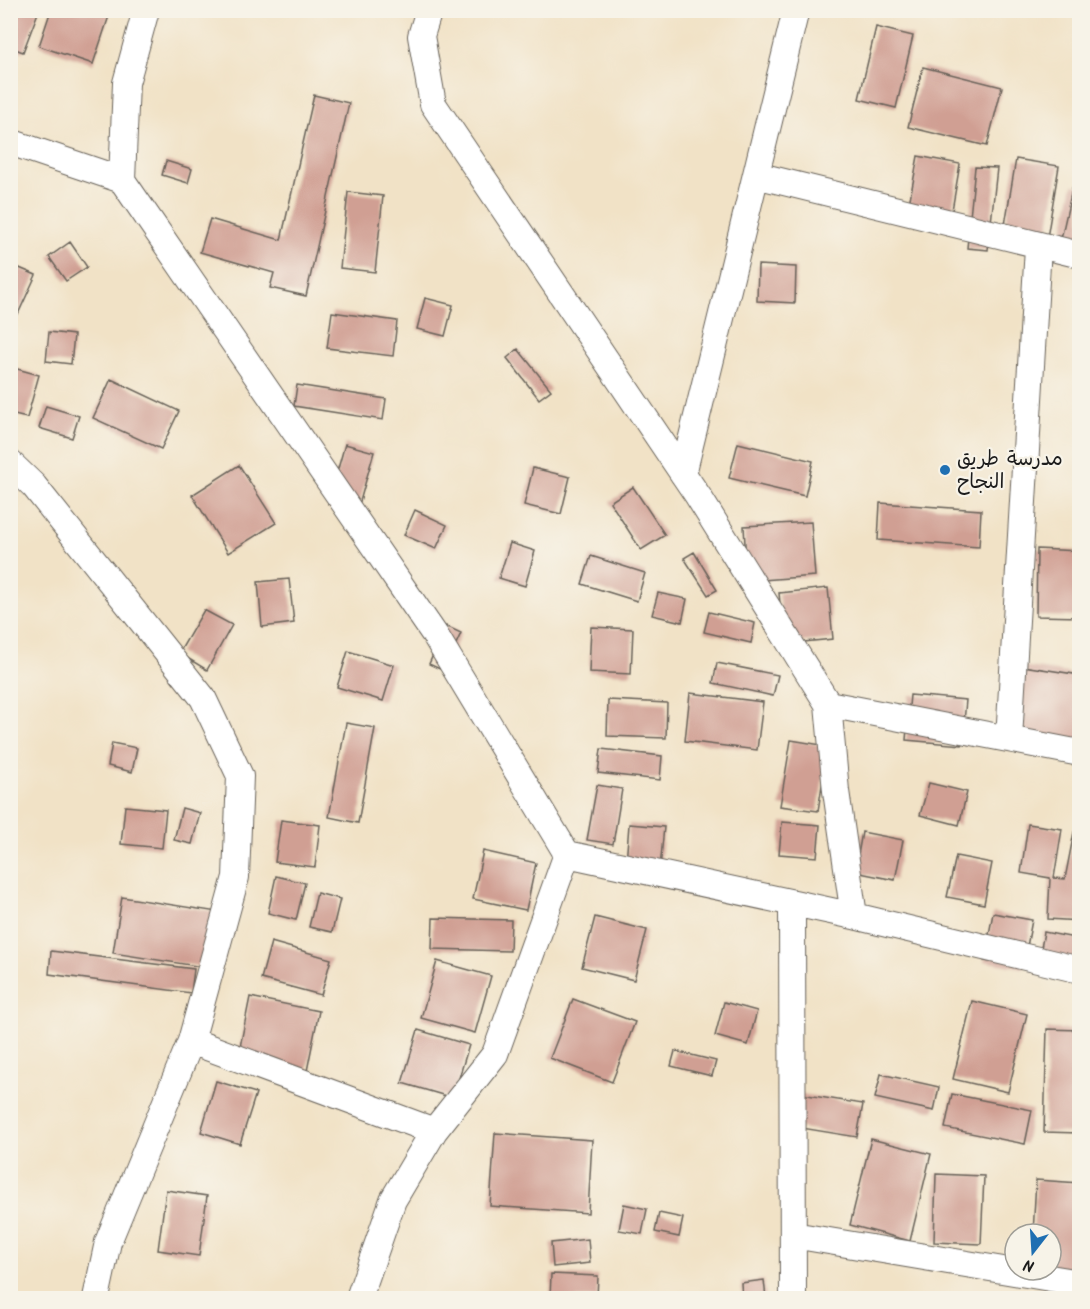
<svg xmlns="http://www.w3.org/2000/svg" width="1090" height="1309" font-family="Kalam,'Playpen Sans Arabic',sans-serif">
<rect width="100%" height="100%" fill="#f7f3e8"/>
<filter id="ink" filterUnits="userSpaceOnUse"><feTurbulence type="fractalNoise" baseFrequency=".0167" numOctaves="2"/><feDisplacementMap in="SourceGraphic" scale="12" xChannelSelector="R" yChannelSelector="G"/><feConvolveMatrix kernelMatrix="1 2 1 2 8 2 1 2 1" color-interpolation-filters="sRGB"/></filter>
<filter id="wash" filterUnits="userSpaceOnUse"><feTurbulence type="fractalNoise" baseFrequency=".008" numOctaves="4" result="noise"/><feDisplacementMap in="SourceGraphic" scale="24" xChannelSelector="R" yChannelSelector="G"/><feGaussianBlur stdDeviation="1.35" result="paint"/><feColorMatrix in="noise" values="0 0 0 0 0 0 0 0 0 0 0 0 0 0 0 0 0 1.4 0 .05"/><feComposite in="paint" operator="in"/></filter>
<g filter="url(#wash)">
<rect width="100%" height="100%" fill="#f1e2c6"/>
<g id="blocks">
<path fill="#d09f93" d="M10,10h29l-16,42 -13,-5z
M51,10h60l-18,54 -54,-18z
M876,27l37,9 -17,72 -37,-9z
M923,67l79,20 -15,59 -79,-19z
M314,95l35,8 -43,193 -36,-8 4,-15 -74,-21 10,-33 71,21z
M918,156l42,8 -10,58 -43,-7z
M1016,159l43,7 -12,72 -43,-7z
M166,161l26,8 -4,14 -26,-8z
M975,167l22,1 -9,82 -21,-2z
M1073,185l7,1v66l-21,-4z
M348,192l35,4 -8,76 -35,-4z
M70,242l17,25 -21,14 -17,-24z
M10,264l26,11 -18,39 -8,-3z
M758,265l38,2 -1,36 -38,-2z
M425,298l28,7 -8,31 -28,-7z
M332,312l65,9 -4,35 -66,-8z
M49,332l25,3 -3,29 -25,-3z
M518,349l33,41 -12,9 -32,-41z
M10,367l29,8 -12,43 -17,-4z
M111,379l68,32 -18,38 -68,-31z
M297,385l89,14 -3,21 -89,-14z
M46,406l33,10 -7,22 -33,-10z
M738,443l75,18 -8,35 -76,-18z
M345,444l29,8 -17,60 -29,-8z
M239,465l37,58 -48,30 -36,-58z
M533,468l37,9 -9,37 -37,-9z
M633,487l32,48 -24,15 -31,-48z
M880,503l101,7 -2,37 -101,-7z
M415,510l32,15 -11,24 -32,-14z
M811,522l4,54 -68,5 -3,-55z
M510,543l25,8 -10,35 -26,-8z
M1037,549l43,2v66l-44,-1z
M694,552l23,38 -9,5 -24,-37z
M591,556l54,17 -8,28 -55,-17z
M289,579l5,44 -32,4 -4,-45z
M828,588l5,51 -49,5 -5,-51z
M658,593l29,6 -5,23 -30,-7z
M204,610l28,15 -25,45 -28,-17z
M709,612l46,11 -4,20 -47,-11z
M446,626l15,7 -17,38 -15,-7z
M591,627l42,2 -2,45 -42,-2z
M348,651l46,14 -11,36 -46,-14z
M717,663l61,12 -5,21 -60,-13z
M1010,664l70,11v67l-79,-12z
M690,693l73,9 -6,48 -72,-9z
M910,695l56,5 -4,45 -56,-5z
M608,700l59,3 -1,35 -59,-2z
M346,723l29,5 -17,95 -29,-6z
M791,740l37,6 -10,65 -38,-5z
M112,743l25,5 -5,24 -24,-6z
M601,749l61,7 -2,24 -62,-7z
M929,783l38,9 -8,33 -39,-10z
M597,785l25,4 -9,55 -26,-4z
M125,806l41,4 -4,38 -41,-4z
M182,808l18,5 -8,31 -18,-4z
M281,820l39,5 -5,42 -40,-5z
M782,822l38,3 -3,32 -38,-3z
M629,824l35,3 -4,41 -34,-4z
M1028,824l34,5 -8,49 11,1 9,-47 6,1v88l-32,-2 2,-41 -29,-5z
M862,832l41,8 -8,40 -40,-8z
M483,851l53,12 -10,47 -53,-11z
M956,856l36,7 -8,41 -37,-7z
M276,876l29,7 -9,37 -28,-7z
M317,893l23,6 -8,33 -23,-5z
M122,897l96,15 -9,56 -96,-15z
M993,913l39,7 -9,48 -39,-7z
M595,917l52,13 -13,50 -52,-13z
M433,918l78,2 -1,31 -78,-2z
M1044,932l36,7 -5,38 -38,-7z
M271,942l60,17 -10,36 -60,-16z
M51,951l143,18 -3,24 -142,-19z
M437,961l54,15 -16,57 -54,-15z
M250,997l69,14 -12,60 -69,-14z
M573,999l62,23 -23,60 -62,-24z
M972,1001l55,13 -19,78 -55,-13z
M724,1002l33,9 -9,34 -33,-9z
M1047,1029l33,1v103l-36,-1z
M418,1030l51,15 -16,53 -51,-15z
M675,1051l41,10 -4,15 -41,-10z
M881,1074l58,13 -5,24 -59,-13z
M216,1081l40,12 -16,51 -39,-12z
M795,1093l68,11 -6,33 -68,-11z
M952,1094l80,16 -7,34 -80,-16z
M495,1133l97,7 -4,73 -98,-7z
M871,1139l60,15 -21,87 -60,-16z
M936,1174l48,2 -3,68 -47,-2z
M1036,1180l44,3v88l-29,-1v-36h-18z
M166,1190l41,6 -8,60 -41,-6z
M624,1204l23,5 -5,25 -23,-4z
M659,1213l24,5 -4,19 -24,-5z
M588,1239l2,24 -37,4 -2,-24z
M551,1274l47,2 -1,22h-47z
M764,1280l2,18h-24l-1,-15z"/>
</g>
</g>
<g filter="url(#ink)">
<use href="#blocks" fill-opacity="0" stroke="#676158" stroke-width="1.5"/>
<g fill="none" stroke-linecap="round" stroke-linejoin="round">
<defs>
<path id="street" d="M146,10l-20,73 -4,97 313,455 132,219 287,62 226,54
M429,10l-8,26 12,68 265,392 130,208 8,87 18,125
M10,142l112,38
M756,175l324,80
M10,463l24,23 169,212 37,78 -4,101 -45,164 -83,201 -12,56
M683,474l113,-464
M828,704l252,49
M1009,739l29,-492
M792,903l1,395
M191,1041l243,90
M793,1235l287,48
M359,1298l34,-98 41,-69 61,-77 72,-200"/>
</defs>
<use href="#street" stroke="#676158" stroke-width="28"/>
<use href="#street" stroke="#fff" stroke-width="26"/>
</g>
</g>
<circle fill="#1f6fb2" stroke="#f7f3e8" stroke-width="2" cx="945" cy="470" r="6"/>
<g text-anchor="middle" stroke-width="4.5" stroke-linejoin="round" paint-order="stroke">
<g font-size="20" fill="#1c1c1c" stroke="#f7f3e8" text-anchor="start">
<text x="957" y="465">مدرسة طريق<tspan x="957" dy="23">النجاح</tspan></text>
</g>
</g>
<rect width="1090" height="1309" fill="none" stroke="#f7f3e8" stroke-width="36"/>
<g transform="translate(1033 1252) rotate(197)"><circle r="28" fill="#f7f3e8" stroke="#9f9d96" stroke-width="1.5"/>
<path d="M0-4.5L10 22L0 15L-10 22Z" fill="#1f6fb2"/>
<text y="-9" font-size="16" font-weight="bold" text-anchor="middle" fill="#1c1c1c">N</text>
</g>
</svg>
